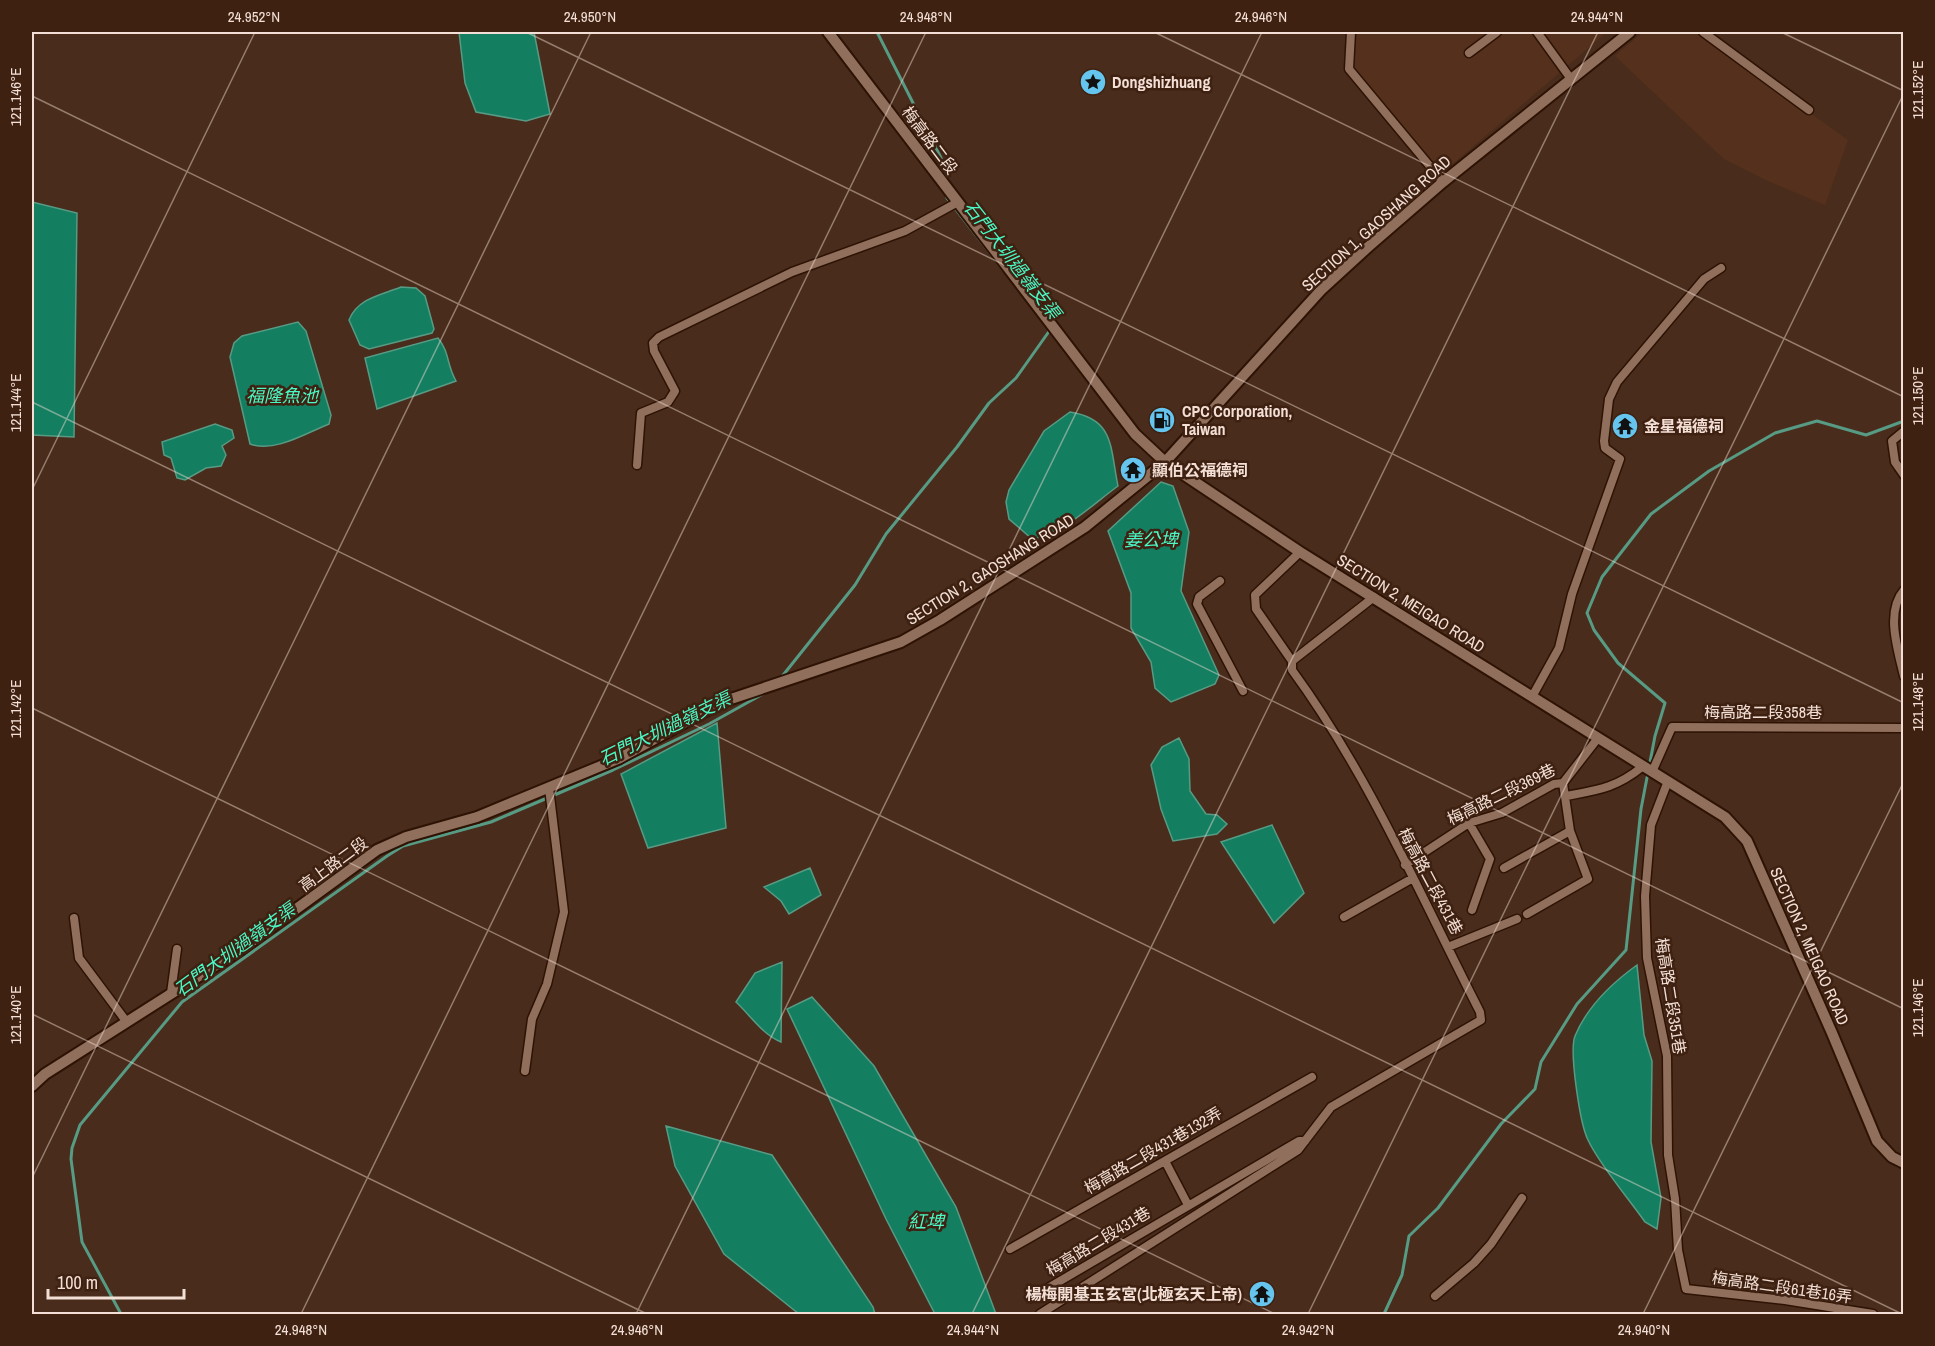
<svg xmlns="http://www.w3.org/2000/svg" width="1935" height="1346" font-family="'Archivo Narrow','Noto Sans TC',sans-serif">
<rect width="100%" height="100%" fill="#492c1b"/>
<path fill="#55311d" d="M1357,32h250l-165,141 -89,-105z
M1643,32h54l151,108 -23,65 -57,-24 -44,-22 -109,-103z"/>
<path fill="#147e61" stroke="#579b84" stroke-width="1.5" d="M459,32h75l16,82 -24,7 -50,-9 -11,-29z
M32,202l45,11 -3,224 -42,-2z
M401,287l15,1 9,8 9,33 -2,4 -63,16 -9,-4 -11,-25c9,-22 32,-25 52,-33z
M298,322l8,9 25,84 -2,9c-23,9 -54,29 -79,20l-20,-87 4,-14 8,-7z
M438,338c12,15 8,25 18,43l-79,28 -12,-51z
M1070,412c45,7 40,36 48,74 -25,18 -55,48 -86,53l-23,-20 -3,-17 3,-12 35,-59z
M215,424l17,6 2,8 -12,8 4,9 -5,11 -15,2 -21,12 -8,-2 -6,-20 -7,-3 -2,-13z
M1161,482l12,4 16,46 -8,59 38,84 -4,9 -44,18 -16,-14 -4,-26 -20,-34v-35l-23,-62z
M717,723l9,105 -78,20 -27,-74z
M1179,738l10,21 1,32 16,23 11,1 10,9 -10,10 -44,7 -12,-32 -10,-44 11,-18z
M1272,825l32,68 -30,30 -53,-81z
M810,868l11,27 -32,19 -8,-13 -17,-14z
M782,962l-1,80c-19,-8 -30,-26 -45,-40l19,-29z
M1637,965l7,70 8,26 -1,81 10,56 -4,31 -12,-7c-16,-23 -46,-58 -57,-82 -8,-16 -19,-89 -13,-104 12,-29 37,-53 62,-71z
M812,997l62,69 82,141 40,107h-61l-49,-95 -99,-210z
M666,1126l106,29 101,152 2,7h-76l-75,-60 -49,-88z"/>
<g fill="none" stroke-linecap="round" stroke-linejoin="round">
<path stroke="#579b84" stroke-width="3" d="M877,32l64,126 3,18
M946,192l1,6 57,73
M780,679l75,-94 31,-51 71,-87 32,-44 27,-25 34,-48
M121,1314l-39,-72 -11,-83 1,-11 8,-23 102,-123 205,-146 16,-10 88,-24 122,-52 96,-46 61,-34
M1384,1314l18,-39 7,-39 29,-28 63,-84 34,-35 6,-27 36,-58 49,-54 15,-141 14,-73 10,-33 -47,-40 -24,-33 -7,-17 15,-36 49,-63 58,-43 66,-38 42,-12 49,14 38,-14"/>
<defs>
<path id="minor" d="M1351,32l-2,37 94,113
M1537,32l34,47
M1703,32l106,78
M1469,53l28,-21
M1904,431l-12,10 3,21 9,13
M637,465l4,-52 27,-11 7,-11 -21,-40 -1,-8 6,-6 133,-65 113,-41 53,-29
M1220,581l-21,16 -2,7 46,87
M1904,590c-19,22 -6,60 0,86
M1292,661l-36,-52 -1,-14 45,-43
M1533,695l26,-47 13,-54 48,-135 -15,-11 -1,-7 5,-42 8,-17 87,-103 17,-11
M1652,772l20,-45 232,1
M1668,781l-17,44 -6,71 2,62 20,98 1,99 7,44 3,51 8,39 99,11 88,14
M1566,796c32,-6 50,-8 76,-29
M1469,823l21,36 -18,51
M1405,865l64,-42 33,-10 52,-29 9,-1 35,-45
M1504,868l66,-37
M1527,914l61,-35 -18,-48 -7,-48
M1344,917l69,-39
M74,918l5,40 47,63
M1448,947l69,-28
M171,993l6,-44
M525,1071l7,-52 15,-35 17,-72 -15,-124
M1165,1161l23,44
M1010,1249l302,-172
M1435,1296l39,-33 17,-19 31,-46
M1031,1298l268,-157h6
M1040,1314l258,-164 33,-43 150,-87 -1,-8c-59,-115 -111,-237 -188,-342v-9l82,-64"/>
<path id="tertiary" d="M828,32l307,402 30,28 135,90 425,265 22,24 85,192 45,108 15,16 12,6
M32,1086l13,-12 195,-124 137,-100 29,-13 71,-20 141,-58 104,-57 179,-60 39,-22 145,-93 80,-65 157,-173 46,-42 75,-65 187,-150"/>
</defs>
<use href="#minor" stroke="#2e1304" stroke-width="11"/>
<use href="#tertiary" stroke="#2e1304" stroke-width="14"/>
<use href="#minor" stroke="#916f5d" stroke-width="8"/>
<use href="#tertiary" stroke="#916f5d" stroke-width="10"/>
</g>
<path fill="none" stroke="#f3dfd5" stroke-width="1.5" stroke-opacity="0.45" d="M526,32l1378,671M1154,32l750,365M1781,32l123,59M32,96l1872,913M32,402l1870,912M32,490l223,-458M32,708l1243,606M32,1014l615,300M32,1178l559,-1146M301,1314l625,-1282M636,1314l626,-1282M972,1314l626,-1282M1308,1314l596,-1221M1643,1314l261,-533"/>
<defs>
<symbol id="sight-disc" viewBox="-11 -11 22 22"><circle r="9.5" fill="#65c5ee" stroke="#3e2111"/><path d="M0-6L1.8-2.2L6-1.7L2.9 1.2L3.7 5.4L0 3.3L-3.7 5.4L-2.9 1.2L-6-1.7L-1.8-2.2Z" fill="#111"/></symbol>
<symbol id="fuel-disc" viewBox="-11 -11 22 22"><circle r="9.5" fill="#65c5ee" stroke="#3e2111"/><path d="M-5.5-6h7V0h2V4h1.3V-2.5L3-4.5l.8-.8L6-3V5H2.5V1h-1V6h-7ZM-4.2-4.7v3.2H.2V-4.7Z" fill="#111"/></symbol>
<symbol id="temple-disc" viewBox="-11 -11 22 22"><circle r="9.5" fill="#65c5ee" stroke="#3e2111"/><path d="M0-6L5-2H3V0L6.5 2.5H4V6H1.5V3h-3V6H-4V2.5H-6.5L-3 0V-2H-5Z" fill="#111"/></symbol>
</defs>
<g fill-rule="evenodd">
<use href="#sight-disc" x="1078" y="67" width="30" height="30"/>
<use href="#fuel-disc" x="1147" y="405" width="30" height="30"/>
<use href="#temple-disc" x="1610" y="411" width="30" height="30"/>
<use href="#temple-disc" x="1118" y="455" width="30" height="30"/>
<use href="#temple-disc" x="1247" y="1279" width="30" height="30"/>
</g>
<g text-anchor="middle" stroke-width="5" stroke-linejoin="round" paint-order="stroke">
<g font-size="16" font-weight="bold" fill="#f3dfd5" stroke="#3e2111" text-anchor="start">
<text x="1112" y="88">Dongshizhuang</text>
<text x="1182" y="417">CPC Corporation,<tspan x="1182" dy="18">Taiwan</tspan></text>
<text x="1644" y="432">金星福德祠</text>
<text x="1152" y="476">顯伯公福德祠</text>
<text x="1242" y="1300" text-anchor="end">楊梅開基玉玄宮(北極玄天上帝)</text>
</g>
<g font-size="16" fill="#f3dfd5" stroke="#3e2111">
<text transform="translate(930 140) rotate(53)" y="6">梅高路二段</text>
<text transform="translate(1376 223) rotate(-42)" y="6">SECTION 1, GAOSHANG ROAD</text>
<text transform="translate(990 569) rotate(-32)" y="6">SECTION 2, GAOSHANG ROAD</text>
<text transform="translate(1411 603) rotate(32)" y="6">SECTION 2, MEIGAO ROAD</text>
<text x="1763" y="718">梅高路二段358巷</text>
<text transform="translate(1501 794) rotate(-26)" y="6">梅高路二段369巷</text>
<text transform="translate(333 864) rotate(-36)" y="6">高上路二段</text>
<text transform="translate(1431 881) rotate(62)" y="6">梅高路二段431巷</text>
<text transform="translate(1810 946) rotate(66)" y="6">SECTION 2, MEIGAO ROAD</text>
<text transform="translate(1671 996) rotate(81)" y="6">梅高路二段351巷</text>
<text transform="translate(1153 1150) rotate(-30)" y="6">梅高路二段431巷132弄</text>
<text transform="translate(1098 1241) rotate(-31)" y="6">梅高路二段431巷</text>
<text transform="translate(1782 1287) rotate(8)" y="6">梅高路二段61巷16弄</text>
</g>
<g font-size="18" font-style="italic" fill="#4af9c6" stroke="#3e2111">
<text transform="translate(1012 260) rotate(52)" y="6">石門大圳過嶺支渠</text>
<text x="282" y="402">福隆魚池</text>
<text x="1151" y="546">姜公埤</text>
<text transform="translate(665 729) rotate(-26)" y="6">石門大圳過嶺支渠</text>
<text transform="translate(235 950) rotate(-36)" y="6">石門大圳過嶺支渠</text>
<text x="926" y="1228">紅埤</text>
</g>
</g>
<rect width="1935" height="1346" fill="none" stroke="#3e2111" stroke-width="66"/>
<path d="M48 1289v9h136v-9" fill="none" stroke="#f3dfd5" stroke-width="3"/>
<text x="57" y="1289" font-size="18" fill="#f3dfd5" stroke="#3e2111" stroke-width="4.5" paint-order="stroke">100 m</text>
<rect x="33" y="33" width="1869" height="1280" fill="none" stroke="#f3dfd5" stroke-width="2"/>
<g font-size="15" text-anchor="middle" fill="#f3dfd5">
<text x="254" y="22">24.952°N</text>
<text x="590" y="22">24.950°N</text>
<text x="926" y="22">24.948°N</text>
<text x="1261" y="22">24.946°N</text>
<text x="1597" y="22">24.944°N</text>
<text transform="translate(1918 90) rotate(-90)" y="5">121.152°E</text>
<text transform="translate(16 97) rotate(-90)" y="5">121.146°E</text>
<text transform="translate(1918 396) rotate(-90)" y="5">121.150°E</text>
<text transform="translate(16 403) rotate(-90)" y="5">121.144°E</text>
<text transform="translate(1918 702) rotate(-90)" y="5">121.148°E</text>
<text transform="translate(16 709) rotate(-90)" y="5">121.142°E</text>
<text transform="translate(1918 1008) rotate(-90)" y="5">121.146°E</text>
<text transform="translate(16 1015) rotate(-90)" y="5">121.140°E</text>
<text x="301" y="1335">24.948°N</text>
<text x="637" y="1335">24.946°N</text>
<text x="973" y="1335">24.944°N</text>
<text x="1308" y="1335">24.942°N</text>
<text x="1644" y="1335">24.940°N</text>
</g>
</svg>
